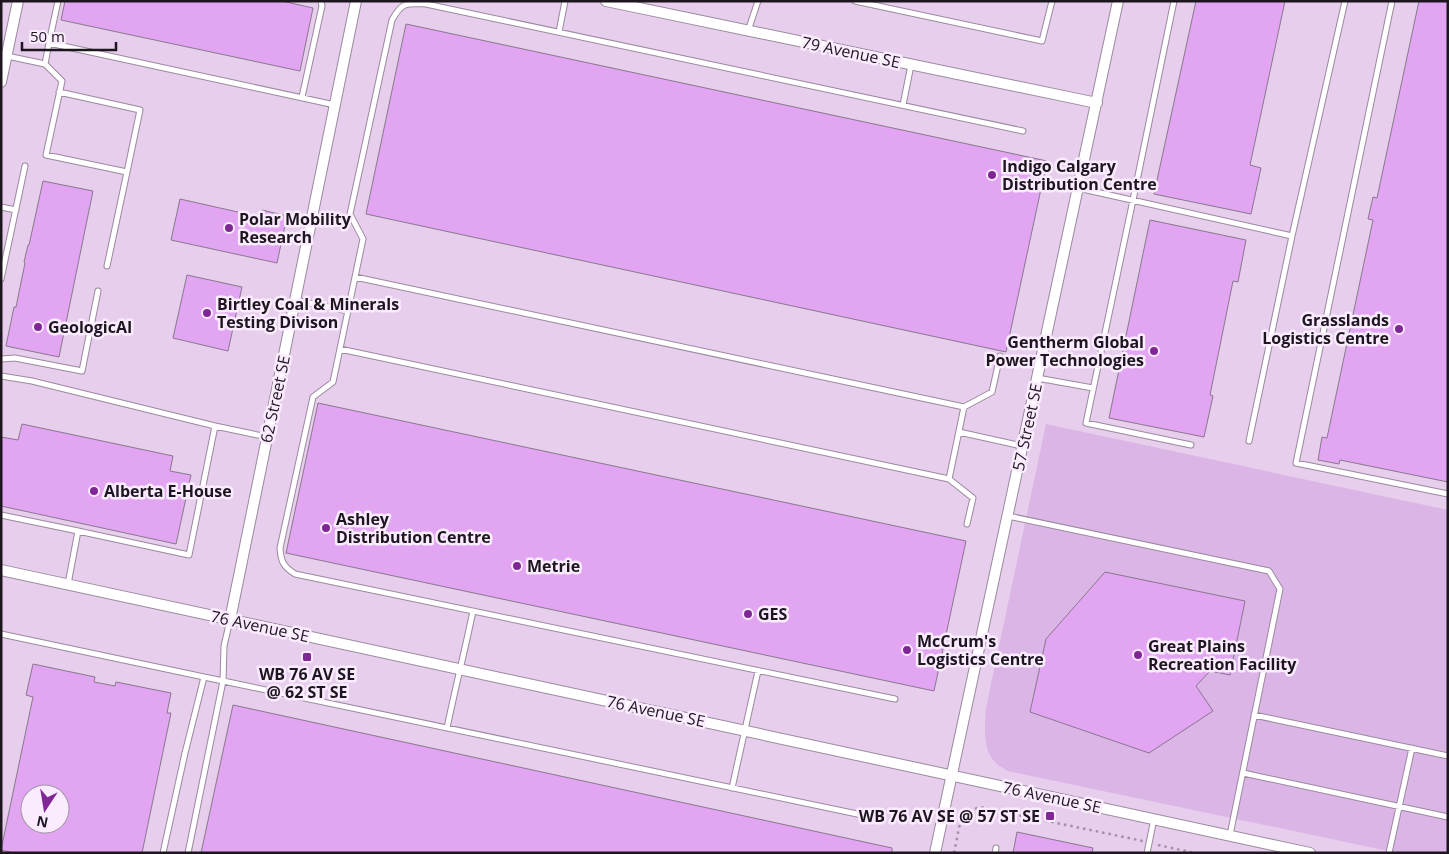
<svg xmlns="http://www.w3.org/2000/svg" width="1449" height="854" font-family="'Open Sans',sans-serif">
<rect width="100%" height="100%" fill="#efddf5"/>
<path fill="#e6ceec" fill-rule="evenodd" d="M1,1h1447v852h-1447zM30,794h30v30h-30z"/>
<path fill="#dab5e5" d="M1046,424l402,86v343h-50l-390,-82c-4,-3 -10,-5 -13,-9 -13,-13 -10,-38 -9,-54z"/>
<path fill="#e1a5f1" stroke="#89788e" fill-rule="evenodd" d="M65,1h217l31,7 -13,63 -239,-51z
M1196,1h89l-35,164 11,3 -10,46 -97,-20z
M1419,1h29v481l-108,-22 -1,4 -21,-4 4,-23 5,1 46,-218 -5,-1 5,-22 4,1z
M406,24l641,137 -41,191 -640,-138z
M43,181l50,10 -34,166 -53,-11 8,-39h2l9,-44 -1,-1 4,-17h1z
M180,199l80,18 2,-7 25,6 -10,47 -106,-23z
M1150,220l96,20 -8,42 -5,-1 -23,114 3,1 -9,41 -95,-19z
M187,275l55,12 -14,64 -55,-13z
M318,403l648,138 -32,150 -648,-138z
M22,424l151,32 -3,15 21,4 -15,69 -175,-38v-69l17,3z
M1105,572l140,29 -15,74 -20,-4 -14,15 17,25 -64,42 -119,-41 16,-73z
M33,664l62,13 -1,5 21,4 1,-4 55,11 -4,20h4l-29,140h-128l-13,-3 32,-153 -7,-2zM30,794h30v30h-30z
M233,705l659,143v5h-691z
M1017,832l76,16 -1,5h-79z"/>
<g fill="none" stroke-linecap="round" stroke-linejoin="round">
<defs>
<path id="lane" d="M855,1l187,40 10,-40
M1174,1l-41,199 -47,223 105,22
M1392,1l-96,462 152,31
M748,31l10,-30
M559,32l6,-31
M49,43l9,-42
M7,56l38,8 4,-21 286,62
M45,64l17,17 -16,74 81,17 -20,94
M59,92l81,18 -13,62
M302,97l20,-91 -1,-5
M903,105l8,-40
M1078,188l214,48
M1,207l15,3
M1,279l24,-113
M295,300l53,11
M340,349l609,130 15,-72 -609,-130
M1,359l14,-1 67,13 16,-80
M1,376l31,5 183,45
M1037,378l56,10
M964,407l28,-15 8,-36
M959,432l63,14
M1249,441l43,-205 53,-235
M949,479l24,19 -6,26
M1,515l77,16 -10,53
M1008,516l261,55 11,18 -50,246
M78,531l111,24 26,-129 52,11
M1,634l203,43 -19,76 -22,100
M204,677l677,142
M895,699l-600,-125c-12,-8 -14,-12 -15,-26l33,-151 20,-15 30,-143 -13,-25 42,-194c10,-18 14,-17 34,-16l597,127
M1254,715l194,41
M447,728c8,-39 18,-78 26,-117
M1243,773l205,44
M732,788l26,-117
M188,853l35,-172 1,-35 6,-26
M995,853l1,-5
M1147,853l7,-34
M1389,853l23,-105"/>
<path id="street" d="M606,1l491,102
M1,82l17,-81
M1,570l1309,283
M230,620l126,-619
M935,853l183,-852"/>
</defs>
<use href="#lane" stroke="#9b899f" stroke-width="7"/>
<use href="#street" stroke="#9b899f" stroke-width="12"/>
<path stroke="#a092a4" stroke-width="2.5" stroke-dasharray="2.5 4" stroke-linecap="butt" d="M1158,845l37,8
M954,853l6,-30 9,-12 11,-4 163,34"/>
<use href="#lane" stroke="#fff" stroke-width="5"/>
<use href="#street" stroke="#fff" stroke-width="10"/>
</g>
<g fill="#7f2795" stroke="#faebff" stroke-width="2">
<circle cx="992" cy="175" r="5"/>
<circle cx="229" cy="228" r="5"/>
<circle cx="207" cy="313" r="5"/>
<circle cx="38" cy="327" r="5"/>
<circle cx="1399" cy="329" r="5"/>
<circle cx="1154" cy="351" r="5"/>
<circle cx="94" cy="491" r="5"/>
<circle cx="326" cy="528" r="5"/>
<circle cx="517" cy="566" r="5"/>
<circle cx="748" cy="614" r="5"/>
<circle cx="907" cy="650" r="5"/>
<circle cx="1138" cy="655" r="5"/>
<rect x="302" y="652" width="10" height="10" rx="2.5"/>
<rect x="1045" y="811" width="10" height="10" rx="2.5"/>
</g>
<g text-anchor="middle" stroke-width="5" stroke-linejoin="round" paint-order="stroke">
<g font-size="16" fill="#1d161e" stroke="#faebff">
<text transform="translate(851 52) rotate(12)" y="6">79 Avenue SE</text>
<text transform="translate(275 399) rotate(-78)" y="6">62 Street SE</text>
<text transform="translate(1027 427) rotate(-78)" y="6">57 Street SE</text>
<text transform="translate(260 626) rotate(12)" y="6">76 Avenue SE</text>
<text transform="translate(656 711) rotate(12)" y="6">76 Avenue SE</text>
<text transform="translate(1052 797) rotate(12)" y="6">76 Avenue SE</text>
</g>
<g font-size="16" font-weight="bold" fill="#1d161e" stroke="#faebff" text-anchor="start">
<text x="1002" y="172">Indigo Calgary<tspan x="1002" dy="18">Distribution Centre</tspan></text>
<text x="239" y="225">Polar Mobility<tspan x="239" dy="18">Research</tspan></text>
<text x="217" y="310">Birtley Coal &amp; Minerals<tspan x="217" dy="18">Testing Divison</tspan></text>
<text x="1389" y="326" text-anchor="end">Grasslands<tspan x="1389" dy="18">Logistics Centre</tspan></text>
<text x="48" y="333">GeologicAI</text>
<text x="1144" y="348" text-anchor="end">Gentherm Global<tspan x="1144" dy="18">Power Technologies</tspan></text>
<text x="104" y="497">Alberta E-House</text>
<text x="336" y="525">Ashley<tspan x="336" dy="18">Distribution Centre</tspan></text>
<text x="527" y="572">Metrie</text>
<text x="758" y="620">GES</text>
<text x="917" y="647">McCrum's<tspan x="917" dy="18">Logistics Centre</tspan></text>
<text x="1148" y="652">Great Plains<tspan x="1148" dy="18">Recreation Facility</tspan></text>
<text x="307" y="680" text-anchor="middle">WB 76 AV SE<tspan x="307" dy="18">@ 62 ST SE</tspan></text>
<text x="1040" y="822" text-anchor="end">WB 76 AV SE @ 57 ST SE</text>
</g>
</g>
<rect width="1449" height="854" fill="none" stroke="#1d161e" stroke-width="5"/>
<g transform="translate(45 809) rotate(192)"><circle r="24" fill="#faebff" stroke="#a296a5"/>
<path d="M0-4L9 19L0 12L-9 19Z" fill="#7f2795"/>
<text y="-8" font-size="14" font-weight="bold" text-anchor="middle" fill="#1d161e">N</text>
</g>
<path d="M22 42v8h94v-8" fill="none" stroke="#1d161e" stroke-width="2.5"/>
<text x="30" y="42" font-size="15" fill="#1d161e" stroke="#faebff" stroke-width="4" paint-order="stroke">50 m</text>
</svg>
